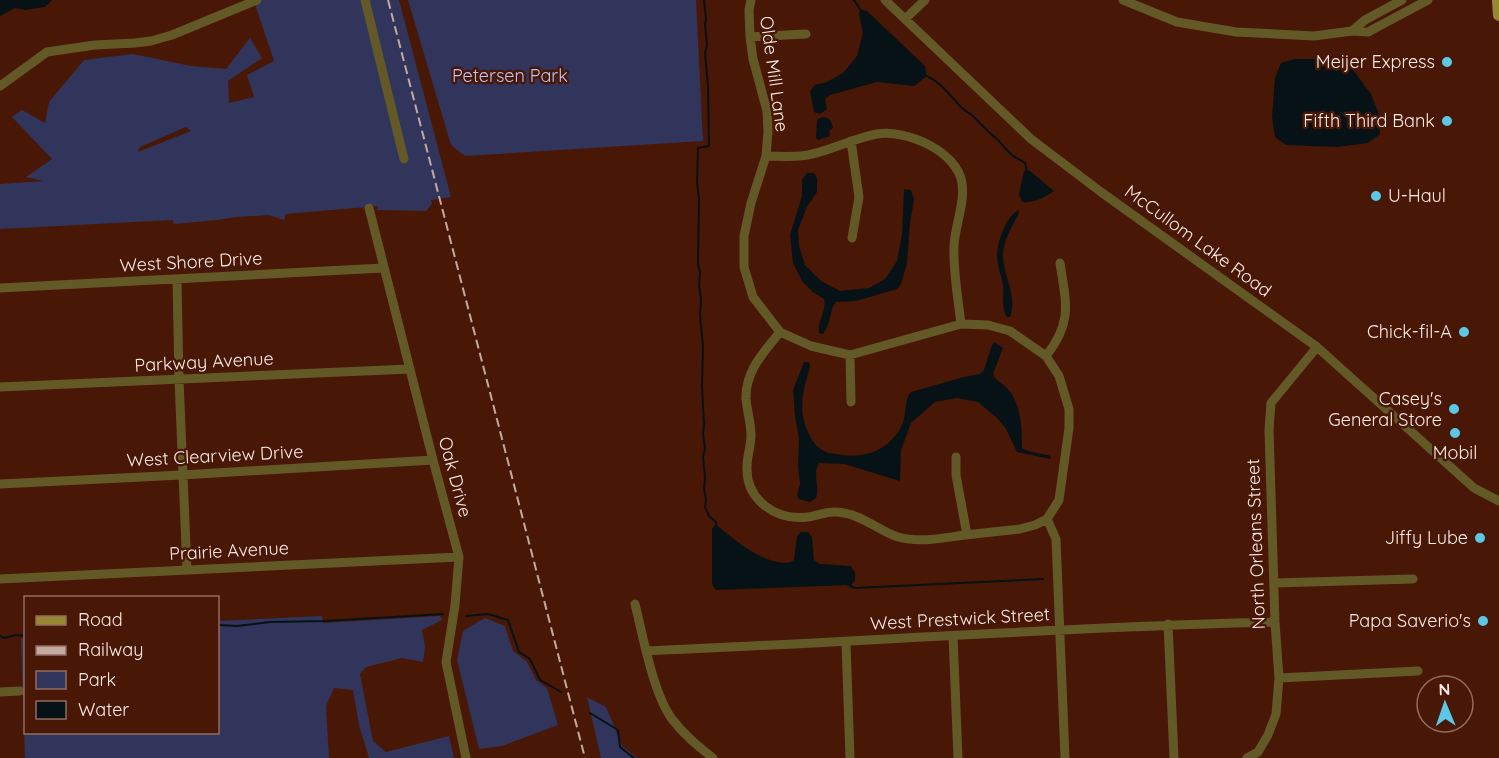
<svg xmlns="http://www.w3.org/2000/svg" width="1499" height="758" font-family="Quicksand,sans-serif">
<rect width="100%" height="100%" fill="#491706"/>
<path fill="#32355b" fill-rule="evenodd" d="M257,0h142l52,197 -20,3 1,4 -6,7 -49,-1 1,-4 -92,8 -2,6 -15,-5 -33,2 -19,3 -43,4 -1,-4 -173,9v-45l43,-3 -17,-4 26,-18 -40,-42 10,-7 23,13 4,-21 35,-42 49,-6 58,12 35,3 24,-31 12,20 -34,23 1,22 25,-6 -7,-22 27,-14 -20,-60zM186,127l5,4 -53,21 2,-5z
M408,0h288l7,141 -238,15 -14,-11z
M322,616l1,7 117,-7 2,4 -20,10 3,16 -2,16 -21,-4 -36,9 -6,7 13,67 13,11 63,-16 5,22h-85l-10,-33 -6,-35 -19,-2 -8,18 3,52h-304l-4,-119 4,-1 -1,-7h1l1,101h192v-111z
M485,618l20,8 8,25 14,11 9,18 11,8 11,37 -56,21 -23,3 -22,-89 6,-29z
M587,697l19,10 16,39 15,12h-36z"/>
<path fill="#061215" d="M0,0h52l-7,7 -20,3 -10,-2 -15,8z
M860,9l7,2 58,55 2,10 -13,10 -37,-4 -47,13 -5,4 2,10 -7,5 -6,-2 -4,-21 5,-6 12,-3 16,-9 14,-17 6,-23 -4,-18z
M1295,59h38l20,11 18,24 9,23v17l-12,9 -31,4 -51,-2 -11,-8 -3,-20 3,-39 6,-15z
M822,117c8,0 9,4 11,11l-4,3 1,5 -12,4 -2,-2 1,-18z
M1024,171h6l24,20c-10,7 -20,12 -32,11l-3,-8z
M807,173h7l3,5v14l-10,15 -9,23 1,16 6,19 16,16 19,10 29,-3 16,-9 12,-18 5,-26 2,-46 7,1 3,9 -4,25 -3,39 -6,21 -4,5 -41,12 -20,1 -3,4 -5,19 -5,9 -4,-1c-2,-12 8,-22 5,-34l-11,-7 -11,-11 -9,-18 -3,-28 12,-39v-16z
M1019,210l-1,5c-6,12 -15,26 -15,40 0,21 15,41 7,62h-3c-6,-10 -3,-22 -4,-33 -2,-9 -6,-19 -6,-28 0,-13 9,-41 22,-46z
M994,342l9,6 -10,26c3,7 9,9 14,14 14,15 15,40 15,60 7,5 20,5 29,8l-1,3 -33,-7 -11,-23 -9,-11 -19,-16 -21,-4 -22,4 -24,21 -10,27 -1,31 -56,-17 -25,-1c-7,12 1,23 -3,35l-6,4 -11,-3 -2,-3 3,-12 -2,-18 1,-27 -4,-23 -2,-26 11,-28h5l1,5c-7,24 -13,43 -1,67 4,9 10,16 20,19 4,1 9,1 14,2 15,2 32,-1 44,-11 7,-6 13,-13 16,-22 4,-10 1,-23 8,-30l53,-15 16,-3 4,-4 8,-25z
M716,524c15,14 58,49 78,36l3,-24 4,-4h7l4,5 2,23 6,4 31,2 4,7v8l-4,4 -135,5 -4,-6v-55z"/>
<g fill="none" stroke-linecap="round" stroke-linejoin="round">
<path stroke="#061215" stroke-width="2" d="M704,0l2,19 -1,6 2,20 -2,8 3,34 1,59 -11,2 -1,34 2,17 -1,65 2,8 -1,14 2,12 -1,17 3,32 -1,38 2,40 -1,9 2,15 -2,8 2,20 -1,12 2,10 -1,8 4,9 7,6v2
M854,0l6,9
M927,76c15,7 23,20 34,31 4,4 8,6 12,9 8,8 15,16 24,23 5,5 10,12 16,17 4,2 8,4 12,7l2,8
M848,585l7,3 188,-9
M466,616l22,-2 20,6 11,32 11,7 10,21 21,12
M218,625l19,1 33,-4 56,-1 117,-7
M0,636l4,2 12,-3 10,1
M590,713l28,17 2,17 14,11"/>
<path stroke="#635927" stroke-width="9" d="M365,0l39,159
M751,0l-2,10 1,27 3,22 14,52 1,21 -2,24 -15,47 -7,33v31l9,30 27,35 31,14 39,9 111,-31 27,1 22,6 36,25 13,20 10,33v19l-10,72 -12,19
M885,0l146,139 70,53 216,155 157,141 25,13
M1123,0l54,22 59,10 78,4 38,-5 16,1 60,-32
M905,19l20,-19
M1352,31l13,-11 37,-20
M750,37l56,-3
M0,86l47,-34 48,-7 40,-2 16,-2 21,-6 85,-35
M851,141l8,56 -7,41
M766,156c14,0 32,2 46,-2 22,-5 43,-16 65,-20 29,-5 80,17 85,49 3,21 -7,42 -8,63 -1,26 4,52 7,78
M369,208l64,252 26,97 -4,48 -9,57 20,96
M177,279l2,101 8,190
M0,288l383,-20
M780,332c-16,20 -35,39 -34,67 1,12 5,24 5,36 0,11 -4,21 -4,32 -1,34 30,54 61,50 13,-2 21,-7 36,-4 20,3 35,18 54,24 22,6 45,1 67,-2 18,-2 37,-4 55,-6l15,-4 12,-6
M850,355l1,47
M1046,356c27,-34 20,-53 14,-93
M0,387l410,-18
M956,457v18l11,60
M0,484l182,-9 251,-15
M1047,519l9,20 9,219
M0,579l459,-22
M1274,583l139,-4
M635,604c8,32 18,89 37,115 12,16 26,27 41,39
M1168,624l6,134
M953,636l5,122
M846,642l4,116
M646,651c210,-9 419,-24 629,-29
M1279,678l139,-7
M0,692l20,-1
M1247,758l11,-6 10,-17 8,-21 3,-36 -4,-56 -6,-192 2,-27 46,-56"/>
<path stroke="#988831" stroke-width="12" d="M1498,0l1,15"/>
<path stroke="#c4a9a0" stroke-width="2" stroke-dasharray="9 4.5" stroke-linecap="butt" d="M388,0l197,758"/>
</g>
<g fill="#5ac8e6" stroke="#491706" stroke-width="2">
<circle cx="1447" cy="62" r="6"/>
<circle cx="1447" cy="121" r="6"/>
<circle cx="1376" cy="196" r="6"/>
<circle cx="1464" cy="332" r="6"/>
<circle cx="1454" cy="409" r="6"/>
<circle cx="1455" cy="433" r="6"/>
<circle cx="1480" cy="538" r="6"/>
<circle cx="1483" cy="621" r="6"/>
</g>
<g text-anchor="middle" stroke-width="5" stroke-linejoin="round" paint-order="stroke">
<g font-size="18" fill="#fcebe6" stroke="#491706" text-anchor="end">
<text x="1435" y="68">Meijer Express</text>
<text x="1435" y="127">Fifth Third Bank</text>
<text x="1388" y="202" text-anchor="start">U-Haul</text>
<text x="1452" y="338">Chick-fil-A</text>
<text x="1442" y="405">Casey's<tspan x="1442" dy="21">General Store</tspan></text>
<text x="1455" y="459" text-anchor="middle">Mobil</text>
<text x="1468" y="544">Jiffy Lube</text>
<text x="1471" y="627">Papa Saverio's</text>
</g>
<g font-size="18" fill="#fcebe6" stroke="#491706">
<text transform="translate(774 74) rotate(82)" y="6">Olde Mill Lane</text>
<text transform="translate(1198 241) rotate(36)" y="6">McCullom Lake Road</text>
<text transform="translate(191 262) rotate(-3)" y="6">West Shore Drive</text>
<text transform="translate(204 362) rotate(-3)" y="6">Parkway Avenue</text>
<text transform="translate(215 456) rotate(-3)" y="6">West Clearview Drive</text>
<text transform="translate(455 477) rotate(75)" y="6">Oak Drive</text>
<text transform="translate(1256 544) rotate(-92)" y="6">North Orleans Street</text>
<text transform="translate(229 551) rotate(-3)" y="6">Prairie Avenue</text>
<text transform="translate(960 619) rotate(-3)" y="6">West Prestwick Street</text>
</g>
<g font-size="18" fill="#bcc3fa" stroke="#491706">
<text x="510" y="82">Petersen Park</text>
</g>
</g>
<rect x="24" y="596" width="195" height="138" fill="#491706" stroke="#916c60" stroke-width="1.5"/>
<rect x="36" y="616" width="30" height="9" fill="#988831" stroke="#916c60" stroke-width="1.5"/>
<text x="78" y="626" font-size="18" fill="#fcebe6">Road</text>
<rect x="36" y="646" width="30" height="9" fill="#c4a9a0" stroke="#916c60" stroke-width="1.5"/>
<text x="78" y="656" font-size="18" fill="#fcebe6">Railway</text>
<rect x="36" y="671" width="30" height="18" fill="#32355b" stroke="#916c60" stroke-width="1.5"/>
<text x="78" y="686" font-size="18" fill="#fcebe6">Park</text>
<rect x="36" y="701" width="30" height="18" fill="#061215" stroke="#916c60" stroke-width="1.5"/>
<text x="78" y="716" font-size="18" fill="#fcebe6">Water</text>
<g transform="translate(1445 704) rotate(358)"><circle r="28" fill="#491706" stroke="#916c60" stroke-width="1.5"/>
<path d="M0-4.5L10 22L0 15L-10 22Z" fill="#5ac8e6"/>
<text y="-9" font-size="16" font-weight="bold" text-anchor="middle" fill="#fcebe6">N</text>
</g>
</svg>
